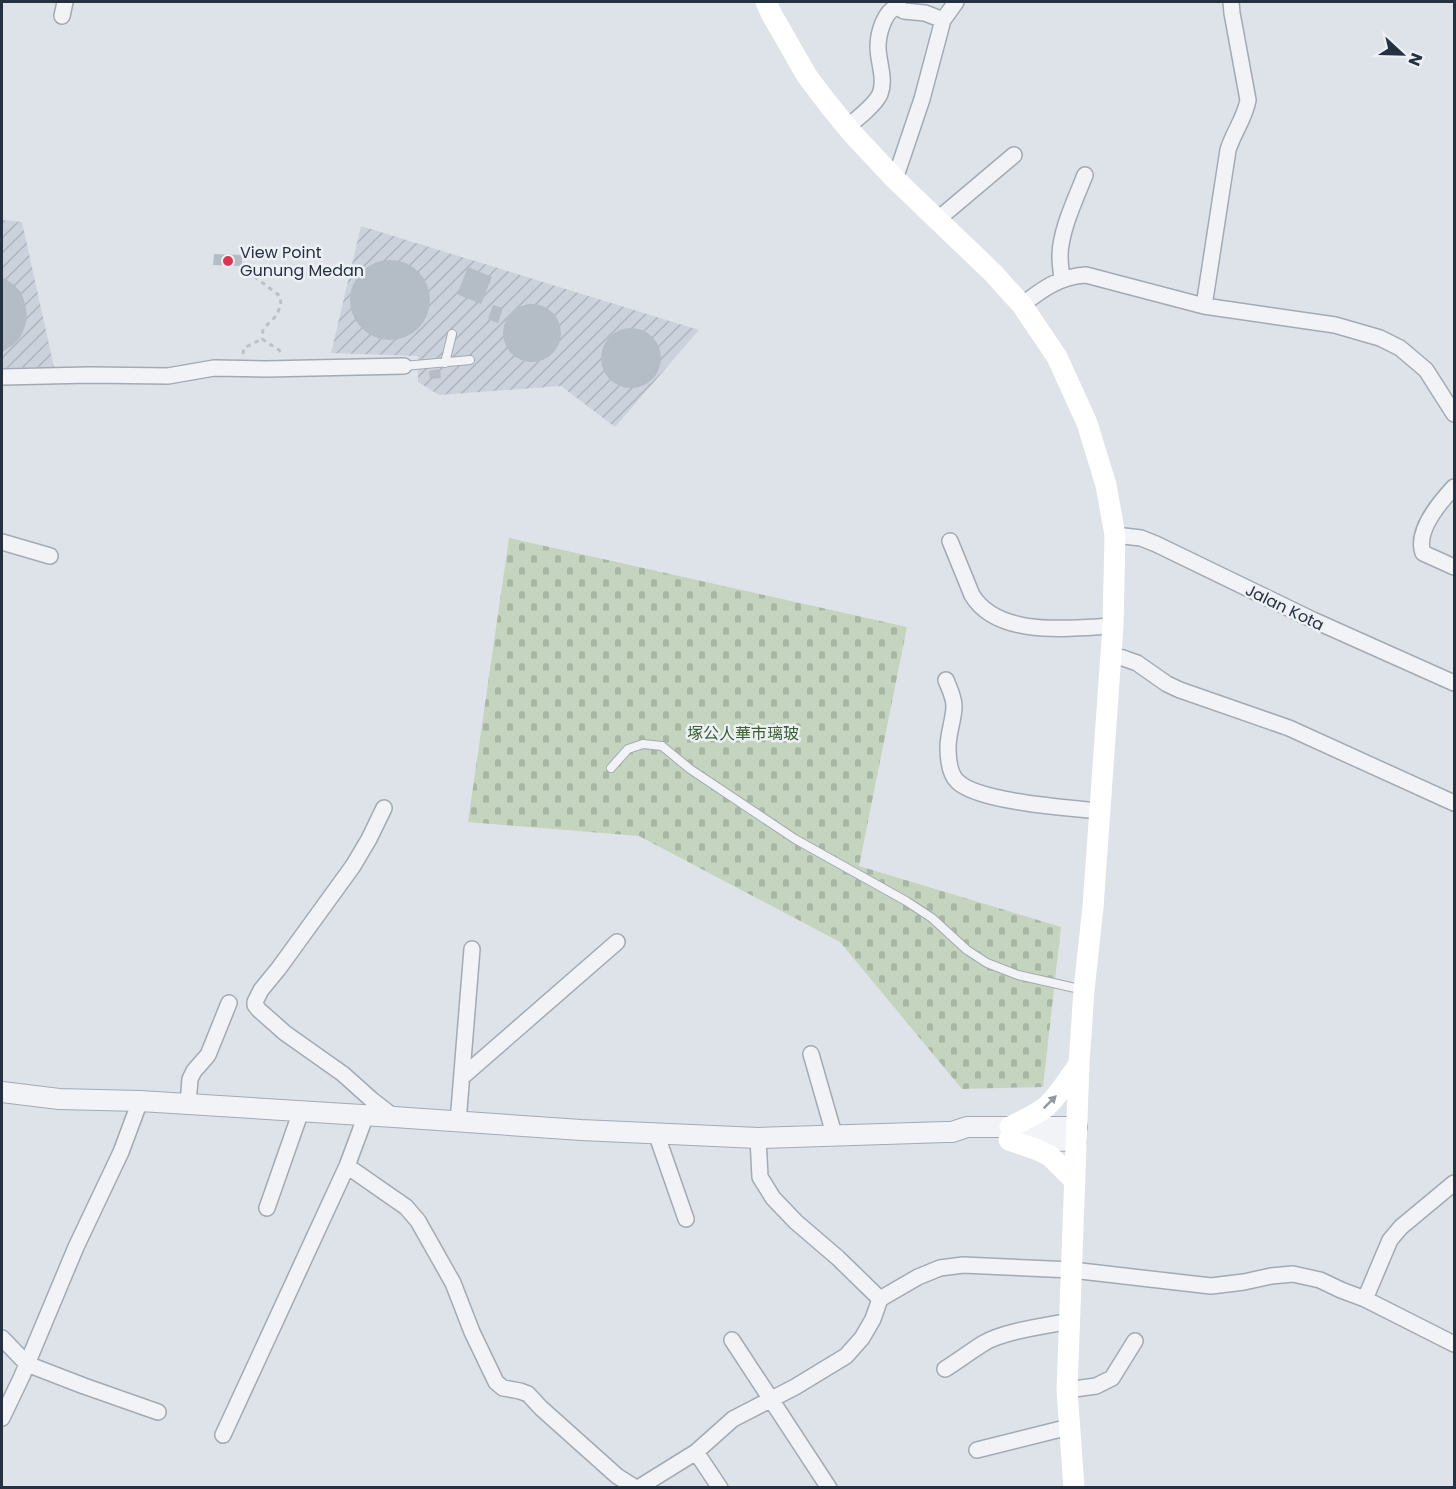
<svg xmlns="http://www.w3.org/2000/svg" width="1456" height="1489" font-family="Poppins,'Noto Sans SC',sans-serif">
<defs>
<pattern id="industrial-furrows" width="10" height="10" patternUnits="userSpaceOnUse" patternTransform="scale(1.5)"><rect width="10" height="10" fill="#cbd2db"/><path d="M-1 1l2-2M0 10L10 0M9 11l2-2" fill="none" stroke="#aeb5bd"/></pattern>
<pattern id="cemetery-stones" width="16" height="16" patternUnits="userSpaceOnUse" patternTransform="scale(1.5)"><rect width="16" height="16" fill="#c4d4be"/><path d="M2 7V4a2 2 0 0 1 4 0v3zM10 15v-3a2 2 0 0 1 4 0v3z" fill="#a8b6a4"/></pattern>
</defs>
<rect width="100%" height="100%" fill="#dee3e9"/>
<path fill="url(#industrial-furrows)" d="M2,220l20,2 32,145 -52,1z
M361,226l338,104 -84,97 -54,-41 -122,9 -21,-13v-26l-87,-3z"/>
<path fill="url(#cemetery-stones)" d="M509,538l398,89 -48,239 202,61 -18,160 -81,2 -122,-147 -201,-106 -171,-14z"/>
<path fill="#b4bcc6" d="M214,254l28,1v11l-29,-1z
M350 300a40 40 0 1 1 80 0a40 40 0 1 1-80 0Z
M468,267l24,10 -11,27 -24,-10z
M2,277l11,7 7,7 4,9 2,9 1,10 -3,10 -4,9 -7,7 -11,7z
M503 333a29 29 0 1 1 58 0a29 29 0 1 1-58 0Z
M493,305l10,3 -5,15 -10,-4z
M601 358a30 30 0 1 1 60 0a30 30 0 1 1-60 0Z
M440,369l1,9 -11,1 -1,-8z"/>
<g fill="none" stroke-linecap="round" stroke-linejoin="round">
<defs>
<path id="service" d="M445,363l7,-29
M404,366l66,-6
M611,768l17,-19 15,-5 19,2 28,23 105,70 111,62 26,17 35,32 20,13 31,12 66,15"/>
<path id="minor" d="M62,16l3,-14
M847,127c10,-8 28,-22 33,-33 6,-15 -2,-32 -2,-47 0,-13 6,-36 19,-40l7,4 21,2 18,7
M895,179l27,-80 21,-79 13,-18
M937,220l77,-65
M1062,279c-1,-8 -2,-16 -2,-23 0,-25 16,-58 25,-81
M1022,305c19,-15 38,-29 64,-30l118,31 131,19 45,13 20,10 26,22 28,44
M1204,306l24,-156c5,-17 17,-32 20,-50l-16,-87 -1,-11
M2,377l88,-2 78,1 46,-8 52,1 138,-3
M1454,487c-14,15 -39,44 -31,66l31,14
M1115,535l26,3 15,6 157,76 141,63
M950,541l22,54c26,43 98,33 141,31
M2,542l48,14
M1111,656l12,2 14,5 30,21 13,6 109,38 165,75
M946,680c3,8 8,17 8,26 0,13 -6,27 -6,41 0,11 1,26 9,34 20,21 112,27 142,30
M384,808l-15,31 -16,27 -74,102 -18,22 -6,12v3l4,5 26,23 58,41 29,26 22,17
M811,1054l23,80
M462,1077l155,-135
M188,1104l2,-25 4,-8 14,-16 21,-52
M458,1122l14,-173
M656,1133l30,86
M758,1138l2,39 13,21 23,24 42,36 42,41
M347,1166l59,41 12,14 35,62 19,49 24,50 7,6 17,3 8,3 13,14 76,68 19,12
M267,1208l34,-97
M1365,1299l25,-59 11,-13 53,-44
M2,1338l25,26 57,22 74,26
M732,1340l97,148
M945,1369c13,-8 26,-18 39,-26 21,-12 61,-17 86,-22
M1067,1390l29,-4 16,-8 23,-37
M2,1418l20,-42 54,-129 45,-95 19,-51
M223,1435l124,-269 19,-51
M977,1450l92,-23
M696,1452l24,36
M638,1488l58,-36 37,-33 62,-32 51,-31 16,-18 11,-19 7,-20 38,-22 22,-9 23,-3 109,5 139,16 33,-4 27,-6 22,-2 27,6 21,10 24,9 89,45"/>
<path id="tertiary" d="M2,1092l57,7 81,2 254,16 187,13 177,8 188,-6h6l15,-5h110
M1022,1140l54,1"/>
</defs>
<use href="#service" stroke="#a3aab3" stroke-width="10"/>
<use href="#minor" stroke="#a3aab3" stroke-width="18"/>
<use href="#tertiary" stroke="#a3aab3" stroke-width="22"/>
<path stroke="#bcc0c8" stroke-width="3" stroke-dasharray="4.5 4.5" stroke-linecap="butt" d="M242,257h2l-1,11 37,28 1,9 -5,11 -13,13 -1,10
M262,339l17,11 3,4
M243,354l1,-6 18,-9"/>
<use href="#service" stroke="#f1f3f7" stroke-width="8"/>
<use href="#minor" stroke="#f1f3f7" stroke-width="15"/>
<use href="#tertiary" stroke="#f1f3f7" stroke-width="20"/>
<path stroke="#fff" stroke-width="21" d="M766,2l6,13 35,61 22,29 23,28 43,46 98,94 29,32 35,52 30,66 19,62 9,50 -2,91 -20,281 -9,83 -5,74 -12,326 7,98
M1010,1127c12,-6 26,-12 37,-21 13,-12 22,-28 32,-42
M1009,1140l29,10 12,6 25,25"/>
</g>
<defs><path id="oneway-solid" d="M-6-.8H1V-3.2L6.5 0L1 3.2V.8H-6Z" transform="scale(1.5)"/></defs>
<use fill="#9298a0" href="#oneway-solid" transform="translate(1050 1102) rotate(-45)"/>
<circle fill="#dc3554" stroke="#edf1f6" stroke-width="2" cx="228" cy="261" r="6"/>
<g text-anchor="middle" stroke-width="5" stroke-linejoin="round" paint-order="stroke">
<g font-size="16" fill="#253041" stroke="#edf1f6" text-anchor="start">
<text x="240" y="258">View Point<tspan x="240" dy="18">Gunung Medan</tspan></text>
</g>
<g font-size="16" fill="#253041" stroke="#edf1f6">
<text transform="translate(1285 607) rotate(26)" y="6">Jalan Kota</text>
</g>
<g font-size="16" fill="#3b5f31" stroke="#edf1f6">
<text x="743" y="739">塚公人華市璃玻</text>
</g>
</g>
<rect width="1456" height="1489" fill="none" stroke="#253041" stroke-width="6"/>
<g transform="translate(1402 54) rotate(112)" stroke="#edf1f6" stroke-width="4.5" paint-order="stroke">
<path d="M0-4.5L10 22L0 15L-10 22Z" fill="#253041"/>
<text y="-9" font-size="16" font-weight="bold" text-anchor="middle" fill="#253041">N</text>
</g>
</svg>
